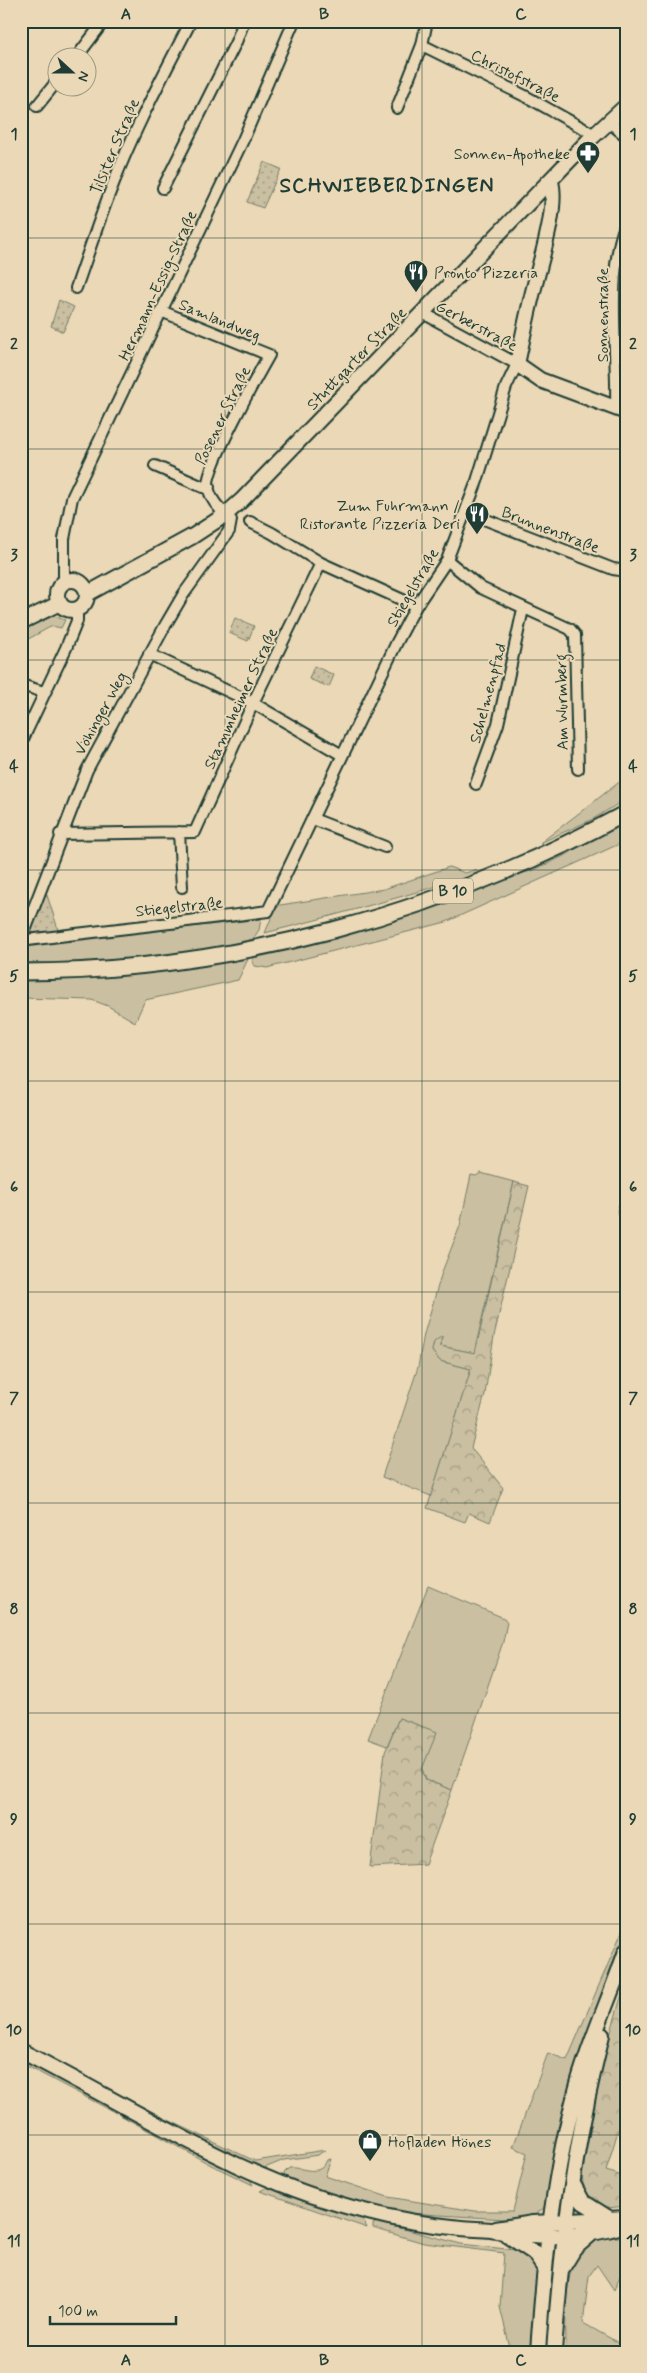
<svg xmlns="http://www.w3.org/2000/svg" width="647" height="2373" font-family="Mynerve,sans-serif">
<defs>
<pattern id="forest-crowns" width="20" height="18" patternUnits="userSpaceOnUse" patternTransform="scale(1.25)"><rect width="20" height="18" fill="#cabfa1"/><path d="M2 6a3 3 0 1 1 6 0M12 15a3 3 0 1 1 6 0" fill="none" stroke="#a39c84"/></pattern>
<pattern id="park-dots" width="8" height="8" patternUnits="userSpaceOnUse" patternTransform="scale(1.25)"><rect width="8" height="8" fill="#cabfa1"/><path d="M2 2h.1M6 6h.1" fill="none" stroke="#a39c84" stroke-width="1.8" stroke-linecap="round"/></pattern>
</defs>
<rect width="100%" height="100%" fill="#ebd8b6"/>
<filter id="ink" filterUnits="userSpaceOnUse"><feTurbulence type="fractalNoise" baseFrequency=".02" numOctaves="2"/><feDisplacementMap in="SourceGraphic" scale="10" xChannelSelector="R" yChannelSelector="G"/><feConvolveMatrix kernelMatrix="1 2 1 2 8 2 1 2 1" color-interpolation-filters="sRGB"/></filter>
<g filter="url(#ink)">
<path fill="#cabfa1" stroke="#747e6a" d="M54,616l11,4 -4,8 -9,-2 -31,17v-14z
M626,777v22l-33,20 -53,24z
M626,822v19l-180,81 -179,46 -12,-2 -3,-5 2,-4 6,-2 112,-30 138,-49 22,-5 36,-17 18,-13z
M449,867l16,6 10,-3 5,3c-8,7 -26,7 -36,11 -60,18 -119,34 -179,49l9,-22 6,-6 104,-16z
M261,919l-2,11 -6,9 -66,15 -78,9h-88l1,-12 9,-6z
M249,957l-11,23 -93,20 -10,22 -27,-16 -16,-6 -71,-2v-18l3,-2 203,-17z
M481,1173l33,9 -40,171 -34,-7 2,-9 -10,14 8,10 31,8 -40,127 -49,-19 36,-110 6,-33 18,-62 18,-46 11,-51 5,1z
M428,1586l76,32 3,4 -4,20 -51,148 -26,-10 -4,-11 14,-37 -37,-14 -12,28 -19,-7z
M626,1922v13l-40,108 -39,162 -12,10 -31,4 -96,-6 -61,-12 -62,-24 -1,-4 5,-5c14,-2 30,11 38,-8l4,-1 -6,17 63,21 87,14h38l14,-58 -14,-6 35,-94 19,7z
M21,2042l141,75 -2,4 -139,-75z
M21,2057l94,51 1,5 -95,-50z
M123,2113l82,45 44,20 4,7 -42,-20 -91,-50z
M166,2119l89,42 70,-11 -7,5 -34,5 -22,9 -98,-47z
M268,2187l94,30 5,11 -107,-37z
M377,2222l84,22 63,7 12,13 3,14 -5,74h-23l-11,-45 4,-54 -80,-10 -51,-15v-4z
M626,2236v26l-12,28 -17,-25 -8,11 -6,47 41,23 -3,6h-55c0,-26 -4,-89 19,-106 11,-8 27,-8 41,-10z"/>
<path fill="url(#forest-crowns)" stroke="#747e6a" d="M514,1182l15,4 -35,150 -9,58 -14,54 32,40 -13,34 -21,-9 -4,9 -38,-14 44,-139 -31,-8 -8,-10 2,-9 8,-6 -2,10 35,7z
M399,1718l38,14 -15,37 4,11 26,10 -27,74 -55,3 15,-115z
M626,1980v124l-20,67 20,6v29l-19,2 -14,-4 -9,-13 -2,-16 19,-109z"/>
<path fill="url(#park-dots)" stroke="#747e6a" d="M264,162l17,7 -18,39 -16,-6z
M59,300l15,7 -11,25 -12,-6z
M235,618l19,8 -6,15 -19,-8z
M314,666l20,9 -5,12 -20,-8z
M46,892l13,40 -30,3 -1,-7 4,1z"/>
<g fill="none" stroke-linecap="round" stroke-linejoin="round">
<defs>
<path id="street" d="M422,45l105,52 68,38
M76,58l28,-37
M37,106l21,-26
M397,108l25,-63 5,-24
M608,121l18,15
M163,188l73,-146 8,-21
M76,288c12,-34 23,-68 36,-101 22,-58 51,-111 79,-166
M161,311l108,44c-12,21 -62,111 -61,130 2,16 12,24 23,35l-2,11 -46,64 -17,29 -79,146 -66,171c83,-11 165,-19 247,-30l129,-269 19,-36 31,-46 30,-79 29,-94 11,-23 -94,-51
M616,408c2,-56 -11,-133 10,-185
M155,466l48,21h6
M466,512l147,57 13,2
M250,522l22,11 49,30 95,43
M447,560l34,28 89,41 5,6 3,134
M64,582v-43l8,-41 171,-358 51,-119
M149,654l104,49 89,52
M21,685l23,7
M21,743l45,-95 11,-27v-12
M476,784l22,-60 25,-115
M313,819l72,28
M179,832l3,55
M60,834l135,-2 58,-129 68,-140
M624,1211l2,-6"/>
<path id="secondary" d="M551,182c7,24 -10,77 -16,102 -7,26 -12,53 -18,80l23,16 86,32
M57 595a15 15 0 1 1 30 0a15 15 0 1 1-30 0Z
M87,594l106,-58 32,-21 17,-15 345,-358 39,-36
M21,622l39,-19
M21,2051c115,58 219,130 347,161 30,8 62,13 93,16 10,1 20,1 30,2 49,8 86,10 135,-5
M572,2182l11,20 24,15
M496,2229l37,-6 93,-5
M507,2235l27,18 11,16
M563,2267l11,-18 16,-14
M538,2352c6,-90 16,-185 41,-272 13,-44 32,-85 47,-129
M554,2352c7,-107 22,-213 48,-317"/>
<path id="primary" d="M21,972c210,0 421,-59 605,-159"/>
</defs>
<use href="#street" stroke="#1f3d34" stroke-width="14"/>
<use href="#secondary" stroke="#1f3d34" stroke-width="18"/>
<use href="#primary" stroke="#1f3d34" stroke-width="19"/>
<use href="#street" stroke="#ebd8b6" stroke-width="10"/>
<use href="#secondary" stroke="#ebd8b6" stroke-width="14"/>
<use href="#primary" stroke="#ebd8b6" stroke-width="15"/>
</g>
</g>
<path fill="none" stroke="#1f3d34" stroke-width="1" stroke-opacity="0.55" d="M225,21v2331M422,21v2331M21,238h605M21,449h605M21,660h605M21,870h605M21,1081h605M21,1292h605M21,1503h605M21,1713h605M21,1924h605M21,2135h605"/>
<defs>
<symbol id="pharmacy-pin" viewBox="-11 -11 22 30"><path d="M0 17L-7.5 6A9.5 9.5 0 1 1 7.5 6Z" fill="#1f3d34" stroke="#ebd8b6"/><path d="M-2-6h4v4h4v4h-4v4h-4v-4h-4v-4h4Z" fill="#fff"/></symbol>
<symbol id="restaurant-pin" viewBox="-11 -11 22 30"><path d="M0 17L-7.5 6A9.5 9.5 0 1 1 7.5 6Z" fill="#1f3d34" stroke="#ebd8b6"/><path d="M-5-6h1v4h1v-4h1v4h1v-4h1v5L-1.5 .5V6h-2V.5L-5-1ZM5-6V6H3V1.5H1.5Q1.5-4 5-6Z" fill="#fff"/></symbol>
<symbol id="shop-pin" viewBox="-11 -11 22 30"><path d="M0 17L-7.5 6A9.5 9.5 0 1 1 7.5 6Z" fill="#1f3d34" stroke="#ebd8b6"/><path d="M-5-2.5h2.3a2.7 3.5 0 0 1 5.4 0H5L5.5 6h-11ZM-1.5-2.5h3a1.5 2.3 0 0 0-3 0Z" fill="#fff"/></symbol>
</defs>
<g fill-rule="evenodd">
<use href="#pharmacy-pin" x="574" y="139" width="28" height="38"/>
<use href="#restaurant-pin" x="402" y="258" width="28" height="38"/>
<use href="#restaurant-pin" x="463" y="500" width="28" height="38"/>
<use href="#shop-pin" x="356" y="2127" width="28" height="38"/>
</g>
<g text-anchor="middle" stroke-width="4" stroke-linejoin="round" paint-order="stroke">
<rect fill="#ebd8b6" stroke="#5c6c5b" stroke-width="1" x="433" y="878.5" width="40" height="25" rx="4"/>
<g font-size="15" font-weight="bold" fill="#1f3d34">
<text x="453" y="896">B 10</text>
</g>
<g font-size="16" fill="#1f3d34" stroke="#ebd8b6">
<text transform="translate(516 75) rotate(27)" y="6">Christofstraße</text>
<text transform="translate(114 146) rotate(-67)" y="6">Tilsiter Straße</text>
<text transform="translate(157 285) rotate(-65)" y="6">Hermann-Essig-Straße</text>
<text transform="translate(602 315) rotate(-90)" y="6">Sonnenstraße</text>
<text transform="translate(220 319) rotate(22)" y="6">Samlandweg</text>
<text transform="translate(477 325) rotate(28)" y="6">Gerberstraße</text>
<text transform="translate(356 358) rotate(-46)" y="6">Stuttgarter Straße</text>
<text transform="translate(222 415) rotate(-64)" y="6">Posener Straße</text>
<text transform="translate(551 529) rotate(21)" y="6">Brunnenstraße</text>
<text transform="translate(412 587) rotate(-60)" y="6">Stiegelstraße</text>
<text transform="translate(487 693) rotate(-75)" y="6">Schelmenpfad</text>
<text transform="translate(240 698) rotate(-65)" y="6">Stammheimer Straße</text>
<text transform="translate(561 702) rotate(-91)" y="6">Am Wurmberg</text>
<text transform="translate(100 713) rotate(-61)" y="6">Vöhinger Weg</text>
<text transform="translate(179 906) rotate(-6)" y="6">Stiegelstraße</text>
</g>
<g font-size="16" fill="#1f3d34" stroke="#ebd8b6" text-anchor="end">
<text x="570" y="159">Sonnen-Apotheke</text>
<text x="434" y="278" text-anchor="start">Pronto Pizzeria</text>
<text x="460" y="511">Zum Fuhrmann /<tspan x="460" dy="18">Ristorante Pizzeria Deri</tspan></text>
<text x="388" y="2147" text-anchor="start">Hofladen Hönes</text>
</g>
<g font-size="21" font-weight="bold" letter-spacing="1" fill="#1f3d34" stroke="#ebd8b6">
<text x="387" y="192">SCHWIEBERDINGEN</text>
</g>
</g>
<rect width="647" height="2373" fill="none" stroke="#ebd8b6" stroke-width="55"/>
<g transform="translate(72 72) rotate(111)"><circle r="24" fill="#ebd8b6" stroke="#999a82"/>
<path d="M0-4L9 19L0 12L-9 19Z" fill="#1f3d34"/>
<text y="-8" font-size="14" font-weight="bold" text-anchor="middle" fill="#1f3d34">N</text>
</g>
<path d="M50 2316v8h126v-8" fill="none" stroke="#1f3d34" stroke-width="2.5"/>
<text x="58" y="2316" font-size="15" fill="#1f3d34" stroke="#ebd8b6" stroke-width="4" paint-order="stroke">100 m</text>
<rect x="28" y="28" width="592" height="2318" fill="none" stroke="#1f3d34" stroke-width="2"/>
<g font-size="16" text-anchor="middle" font-weight="bold" fill="#1f3d34">
<text x="126" y="19">A</text>
<text x="324" y="19">B</text>
<text x="521" y="19">C</text>
<text x="14" y="139">1</text>
<text x="633" y="139">1</text>
<text x="14" y="349">2</text>
<text x="633" y="349">2</text>
<text x="14" y="560">3</text>
<text x="633" y="560">3</text>
<text x="14" y="771">4</text>
<text x="633" y="771">4</text>
<text x="14" y="981">5</text>
<text x="633" y="981">5</text>
<text x="14" y="1192">6</text>
<text x="633" y="1192">6</text>
<text x="14" y="1403">7</text>
<text x="633" y="1403">7</text>
<text x="14" y="1614">8</text>
<text x="633" y="1614">8</text>
<text x="14" y="1824">9</text>
<text x="633" y="1824">9</text>
<text x="14" y="2035">10</text>
<text x="633" y="2035">10</text>
<text x="14" y="2246">11</text>
<text x="633" y="2246">11</text>
<text x="126" y="2365">A</text>
<text x="324" y="2365">B</text>
<text x="521" y="2365">C</text>
</g>
</svg>
